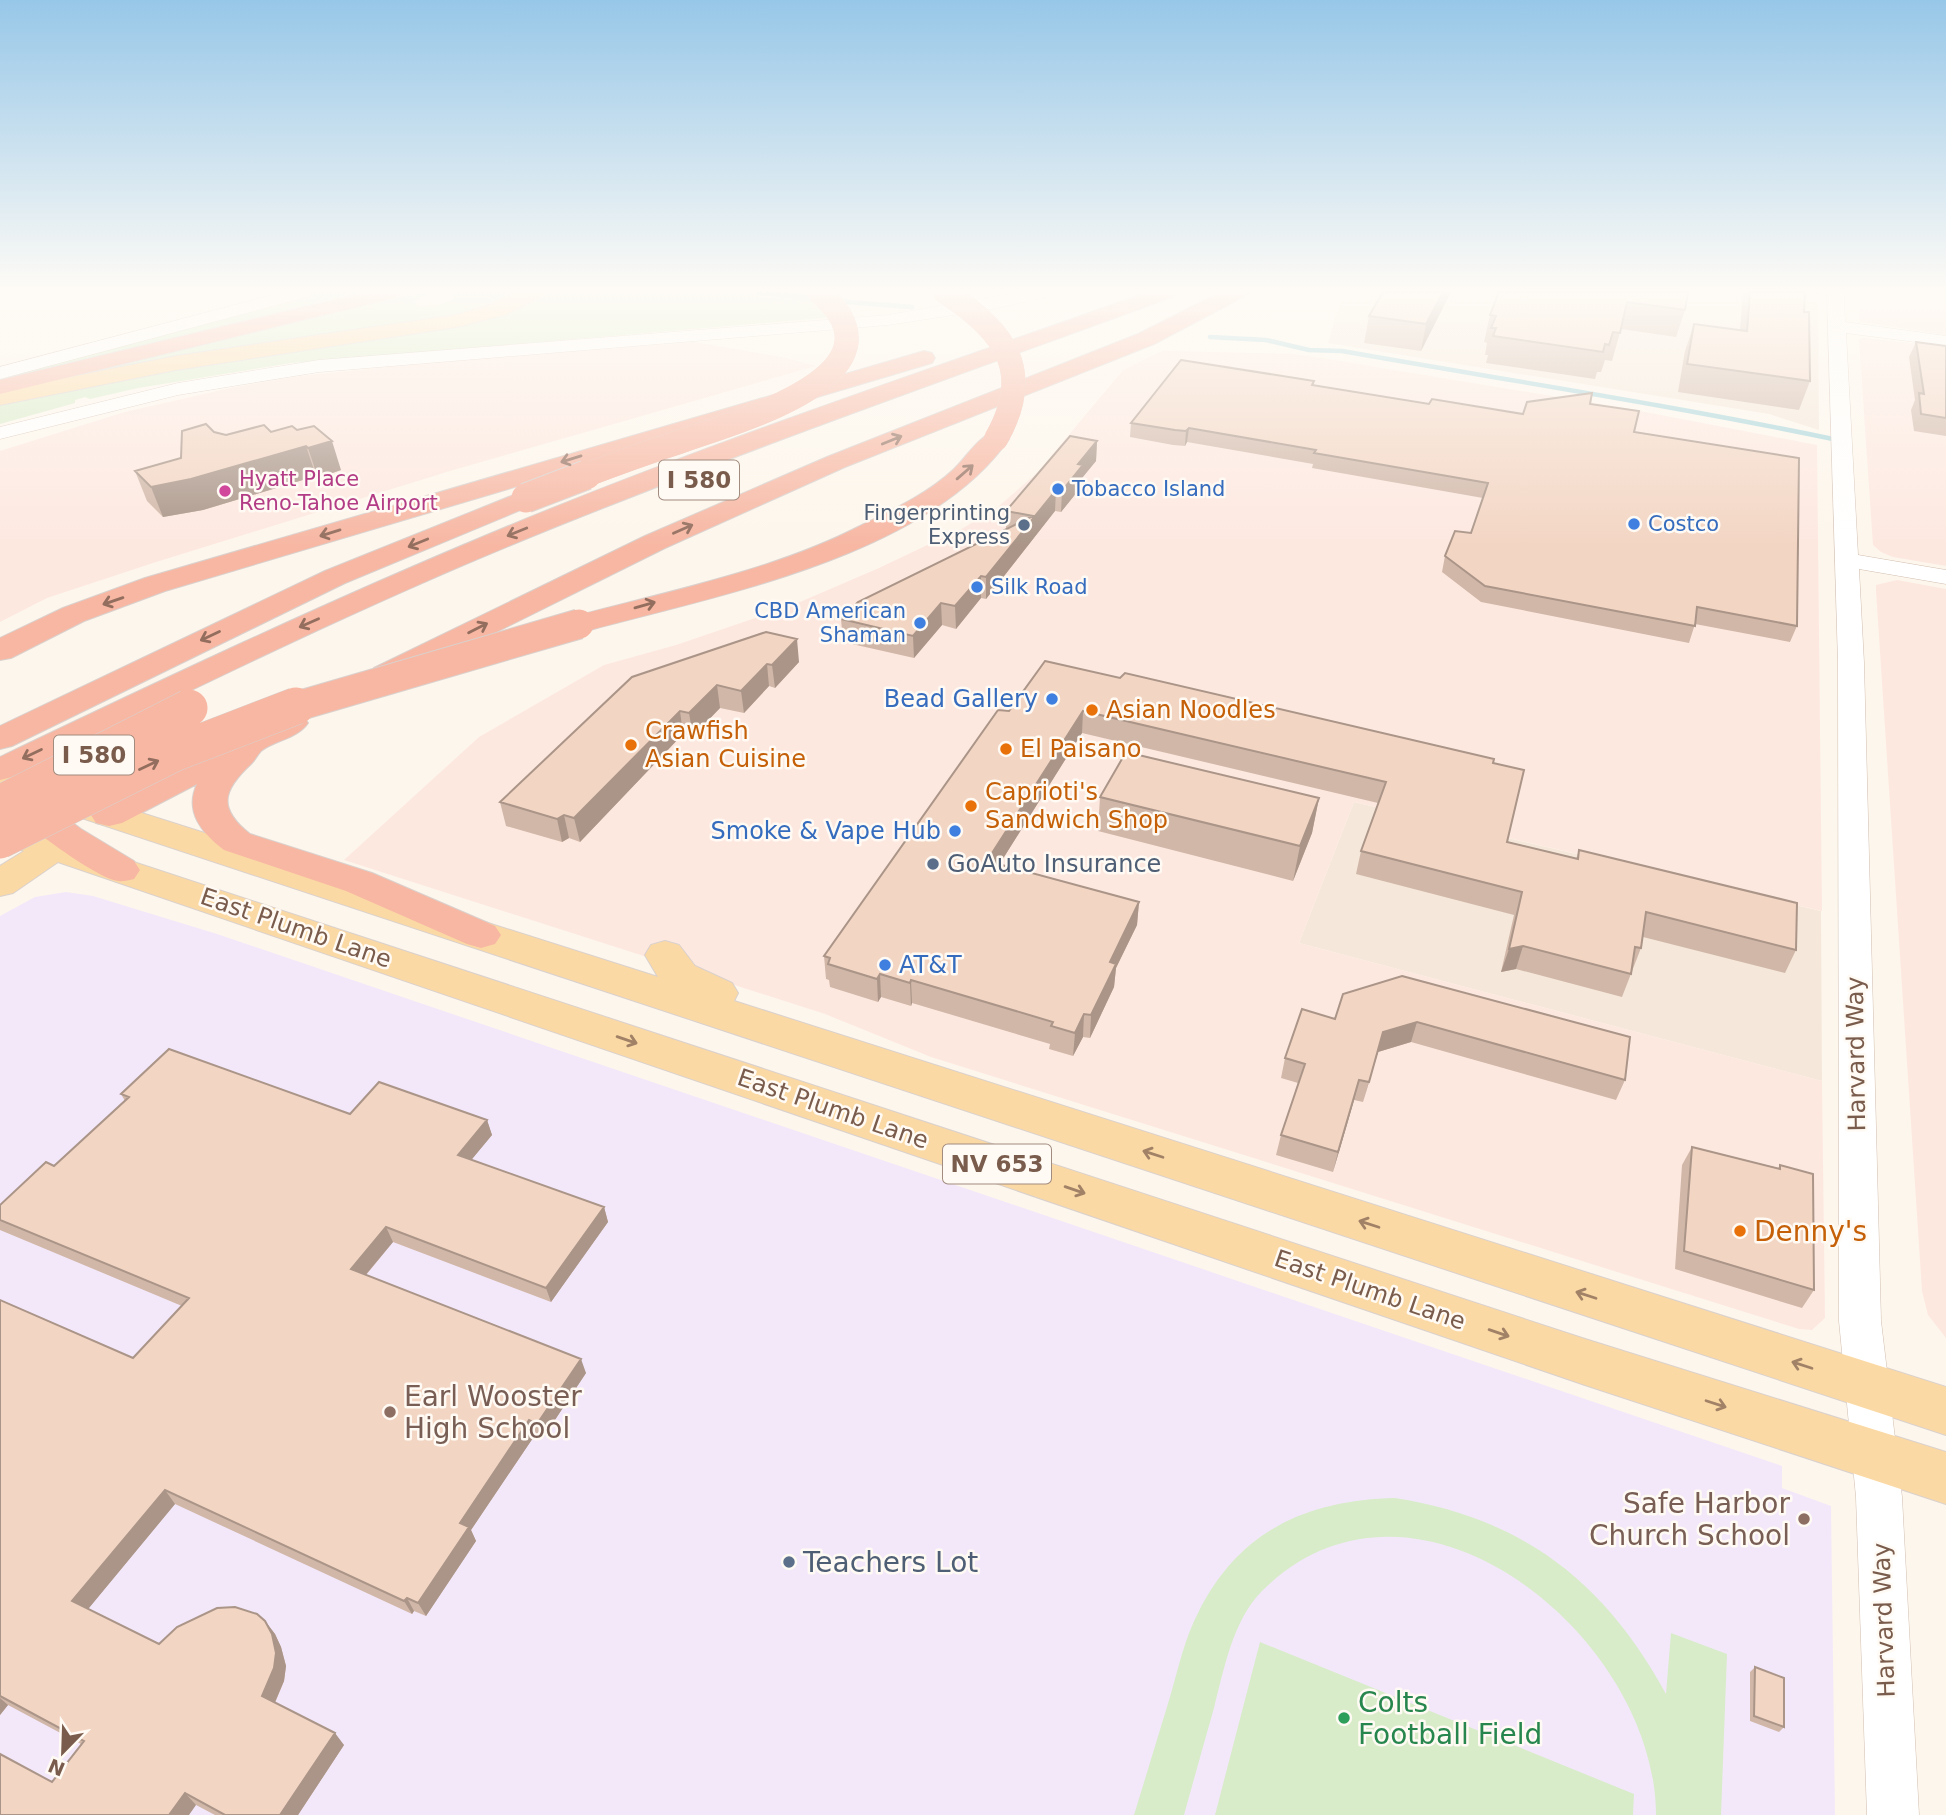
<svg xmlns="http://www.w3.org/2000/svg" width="1946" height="1815" font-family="'DejaVu Sans',sans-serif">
<rect width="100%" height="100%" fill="#fdf6ec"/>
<path fill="#f5e8da" d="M1343,292h475l1,138 -50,-16 -441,-71z
M1354,802l467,109 1,170 -523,-138z"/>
<path fill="#fde8e0" d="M1857,292h89v43l-85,-13 -2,-4z
M1864,338l82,9v219l-53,-9 -12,-5 -8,-7 -14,-206z
M694,342l91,16 31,8 -363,104 -300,93 -106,35 -47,24v-171l125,-39 105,-24 69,-12 117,-12z
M1163,351l128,3 37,5 291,48 198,38 5,466 -468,-109 -55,141 523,138 3,237 -13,12 -13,-1 -868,-272 -106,-43 -481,-154 135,-123 125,-72 72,-20 117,-40 86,-37 86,-41 33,-20 40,-35 85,-102z
M1897,580l49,9v749l-18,-23 -6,-24 -46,-700v-6z"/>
<path fill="#f3e8fa" d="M66,892l27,4 124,38 1565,532v22l49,18 4,309h-1835v-899l35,-19z"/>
<path fill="#d8ecc9" d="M315,292h70l-385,92v-8z
M420,292h15l-21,10 5,4 22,-2 14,-6 -9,-6h80l-46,19 -480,81z
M547,292h261l27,25 -544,46 -153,25 -48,11 -5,-2 -10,3v3l-75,21v-19l153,-32 313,-48 51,-15z
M1395,1498c128,20 210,84 271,196l5,-61 56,21 -6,161h-65c0,-178 -241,-376 -394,-224 -29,29 -38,78 -48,117 -10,35 -20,71 -30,107h-50c12,-39 24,-79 36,-118 8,-28 15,-60 29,-86 41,-81 109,-111 196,-113z
M1260,1642l374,152 -1,21h-418z"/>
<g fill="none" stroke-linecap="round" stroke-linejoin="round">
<path stroke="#a5d3da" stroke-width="4.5" d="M758,292l61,7
M835,301l77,6
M1210,337l56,3 43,10 33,1c164,29 328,54 491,88"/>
<defs>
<path id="minor" d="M284,292h28l-2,4 -310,83v-12z
M1021,292h31l-2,4 -57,13 -105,16 -569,47 -141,23 -178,44v-12l178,-44 141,-23 569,-45z
M1827,292h17l1,30 101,14v10l-100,-13 12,222 88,15v14l-87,-15 5,94 17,658 21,176 17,318h-52l-11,-318 -17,-176 -1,-658z"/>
<path id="major" d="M518,292h27l-3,4 -37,19 -48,12 -281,43 -176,35v-14l176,-35 280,-41 33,-10z
M0,768l658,209 -13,-22 6,-10 14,-4 14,4 16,21 37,17 6,10 -4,8 1212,386v48l-1946,-644z
M0,819l49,15 19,-8 13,4 5,8 -4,7 1503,494 361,113v52l-361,-119 -1527,-523 -45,31 -13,3v-30l24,-15 -24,-9z"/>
<path id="highway" d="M367,292h37l-3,4 -401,98v-14z
M1148,292h30l-3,4c-222,81 -445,159 -664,249 -169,70 -334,152 -499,232l-12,3v-23c161,-77 322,-153 487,-222 216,-91 440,-164 661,-243z
M1221,292h27l-3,4 -91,48 -309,123 -180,81 -269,134 -11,3 -11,-3 -5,-7 5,-7 271,-132 182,-79 311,-123z
M924,351l8,2 3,5 -3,5 -767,228 -81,30 -73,37 -11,2v-22l63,-30 82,-30z
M996,431l9,3 4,5c-80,116 -290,156 -419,191l-11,3 -11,-3 -4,-6 4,-6c94,-25 204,-47 290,-91 32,-16 68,-32 95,-57 14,-13 25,-34 43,-39z
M526,490l9,2 4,6 -4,6 -190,79 -333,163 -12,3v-23l325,-155z
M291,713l12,3 5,7c-11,16 -33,17 -47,28 -3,3 -6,9 -10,13 -28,26 -34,44 -1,70l122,39 123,53 6,9 -6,9 -14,4 -14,-4 -121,-53 -122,-41c-22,-17 -40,-38 -27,-66l-75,39 -13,3 -13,-3 -5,-8 5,-8 183,-91z
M18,789l13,3 50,37 53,32 6,9 -6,9c-5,1 -11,3 -16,2 -25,-4 -90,-56 -113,-73l-5,-8 5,-8z"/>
</defs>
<use href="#minor" stroke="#d1beb0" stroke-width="1"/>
<use href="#major" stroke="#dad1cd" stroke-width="2"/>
<use href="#highway" stroke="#dad1cd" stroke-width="2"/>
<use href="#minor" fill="#fff" fill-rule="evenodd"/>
<use href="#major" fill="#fbd9a5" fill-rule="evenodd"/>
<use href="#highway" fill="#f7b7a3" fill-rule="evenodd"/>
<defs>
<path id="highway-bridge-far2" d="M945,292c60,39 90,79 51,147
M581,477c34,-13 67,-25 101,-36 53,-19 233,-67 137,-149"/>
<path id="highway-bridge-far1" d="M526,498l60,-23
M291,708l288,-84"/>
<path id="highway-bridge" d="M0,804l189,-96
M0,840l174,-87 122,-47"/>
</defs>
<use href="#highway-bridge-far2" stroke="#dad1cd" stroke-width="24" stroke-linecap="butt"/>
<use href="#highway-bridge-far1" stroke="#dad1cd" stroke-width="31" stroke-linecap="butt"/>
<use href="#highway-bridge" stroke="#dad1cd" stroke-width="38" stroke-linecap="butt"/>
<use href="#highway-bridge-far2" stroke="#f7b7a3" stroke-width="24"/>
<use href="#highway-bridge-far1" stroke="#f7b7a3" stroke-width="29"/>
<use href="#highway-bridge" stroke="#f7b7a3" stroke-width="37"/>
</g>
<path fill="#d1b7a8" d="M1383,292h68l-30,59 -57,-8 5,-27z
M1688,292l-3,18 -9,27 -55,-8 -9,32 -7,-1 -4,12h-4l-2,7 -109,-16 2,-8h-3l2,-12 -3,-1 6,-27z
M1743,292h62l-1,20 6,69 -11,29 -121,-18 7,-41 9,-27 46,6z
M1916,342l30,4v90l-32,-5 -3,-21 4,-10 -6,-43z
M1314,381v4l115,19 94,10 67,-10 44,28 163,194 -7,16 -95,-18 -6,19 -208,-41 -39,-30 3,-16 26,-23 12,-35 -171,-30 1,-4 -126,-22 -2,4 -12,-1 -43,-8 1,-14z
M292,426l49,44 -23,8 -2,-2 -113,34 -40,7 -16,-16 -12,-30 46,-13 33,-26 12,3 45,-3z
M1097,441l-1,20 -14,17v8l-21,26 -6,-1 -69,88 -5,-1 -25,31 -14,-4 -28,33 -71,-16 -2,-23 165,-90v-18z
M766,632l33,30 -24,26 -6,-2 -25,27 -24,-5 -27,28 -10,-2 -103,108 -11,-4 -7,4 -56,-16 -6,-24z
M1045,661l448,102 14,79 69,17 3,-9 217,100 -11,23 -142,-36 -2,11 -19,49 -106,-28 -15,3 13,-57 -158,-41 5,-23 17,-48 -296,-70 -83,132 140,37 -2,23 -21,43 -2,19 -24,51 -7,-1 -10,19 -24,-7 1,-5 -138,-41 -1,3 -30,-9 -3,5 -48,-15 -1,-7 -3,-1 -2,-23 185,-245z
M1100,797l219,1 -7,35 -19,48 -195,-50z
M1343,994l282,86 -9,20 -205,-58 -33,10 -15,50 -9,-2 -21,72 -57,-17 5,-20 17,-52 -17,-5 4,-20 50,-39z
M121,1094l229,20 137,6 5,15 -21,25 133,47 4,15 -57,80 -158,-60 -27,33 220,98 -43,65 -8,-3 -64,95 5,11 -50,75 -12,-5 -2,3 -237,-110 -87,105 71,35 106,-23 10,13 6,13 5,19 -2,15 -9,22 69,42 -46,70h-83l-19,-10 -144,-23 29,-38 -73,-39 -8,10v-415l133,58 49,-52 -182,-76v-25l54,-39 71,-65z
M1692,1147l86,21 2,-3 34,125 -12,18 -127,-39 7,-104z
M1755,1667l29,60 -5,5 -29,-11v-49z"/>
<path fill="#aa9588" d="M1443,292h8l-30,59 5,-27z
M1189,428l-2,14 -2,4 1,-15z
M332,441l9,29 -23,8 -10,-30z
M1097,441l-1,20 -14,17v8l-21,26 1,-21 16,-27z
M306,446l10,30 -113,34 -40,7 -12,-30z
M1056,490l-1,21 -69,88v-22z
M981,576v22l-25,31 -1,-23z
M941,603l1,22 -28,33 -1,-22z
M797,639l2,23 -24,26 -3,-23z
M767,664l2,22 -25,27 -3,-22z
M717,685l3,23 -27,28 -4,-23z
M680,711l3,23 -103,108 -6,-24z
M1083,711l-1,22 -95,151v-23z
M1319,798l-7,35 -19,48 7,-35z
M564,815l5,23 -7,4 -5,-23z
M1139,902l-2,23 -21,43 -2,19 -24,51 1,-23 19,-53z
M1523,946l-7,23 -15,3 8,-23z
M880,974l1,23 -3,5 -1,-23z
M911,980l1,23 -1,3 -1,-23z
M1084,1014l-1,23 -10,19 2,-23z
M1417,1022l-6,20 -33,10 -15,50 20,-70z
M1359,1080l-5,20 -21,72 5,-20z
M487,1120l5,15 -29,35 -5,-15z
M604,1207l4,15 -57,80 -5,-14z
M386,1227l7,15 -35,42 -7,-15z
M581,1359l5,14 -43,65 -6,-14z
M529,1420l6,15 -64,95 5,11 -50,75 -8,-13 42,-80z
M165,1490l10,14 -91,110 -12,-13z
M407,1598l7,13 -2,3 -8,-13z
M265,1621l10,13 6,13 5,19 -2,15 -12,28 -10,-13z
M0,1698l8,7 -8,10z
M335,1733l9,12 -46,70h-18z
M185,1793l11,12 -7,10h-20z"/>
<path fill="#f3d5c3" stroke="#aa9588" stroke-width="2" d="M1383,292h60l-17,32 -57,-8z
M1499,292h189l-3,18 -58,-8 -7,31 -7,-1 -4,13 -4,-1 -2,8 -110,-16 3,-8h-5l5,-12 -6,-1z
M1750,292h55l-1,20h5l1,69 -123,-17 7,-40 53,7z
M1916,342l30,4v72l-25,-4 -2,-21 5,1z
M1181,360l133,21 -2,4 117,19 3,-5 91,15 4,-12 65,-9 -2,11 49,7 -5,21 165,26 -2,168 -100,-19 -2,19 -210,-40 -40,-30 10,-25 16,2 17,-50 -174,-30 2,-3 -127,-22 -3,3 -11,-1 -44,-7z
M206,424l8,8 12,3 38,-10 7,7 21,-6 5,4 17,-4 18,15 -24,7 -2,-2 -115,33 -40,8 -16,-16 46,-13 1,-27z
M1070,436l27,5 -19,23 5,1 -21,26 -6,-1 -70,87 -5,-1 -26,30 -14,-3 -28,33 -72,-17 17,-17 175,-86 -27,-5z
M766,632l31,7 -25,26 -5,-1 -26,27 -24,-6 -28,28 -9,-2 -106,107 -10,-3 -7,4 -57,-17 132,-125z
M1045,661l75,17 5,-5 369,86 -1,4 31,7 -17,72 71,17 1,-9 218,53 -1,47 -150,-38 -5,36 -6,-1 -4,27 -108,-28 -14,3 13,-57 -161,-41 25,-69 -303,-71 -96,150 152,41 -29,60 6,2 -25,51 -7,-1 -9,19 -24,-7 2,-4 -142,-42 -1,3 -30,-9 -3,5 -49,-15 2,-6 -6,-2 174,-246 11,1z
M1126,752l193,46 -19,48 -200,-49z
M1402,976l228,61 -5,43 -208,-58 -34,10 -14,50 -10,-2 -21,72 -57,-17 24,-71 -20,-6 17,-49 33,10 8,-25z
M169,1049l181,65 29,-32 108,38 -29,35 146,52 -58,81 -160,-61 -35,42 230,90 -44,65 -8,-4 -69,103 9,4 -51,76 -11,-5 -3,3 -239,-111 -93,111 87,43 18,-17 40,-19 18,-1 22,7 8,7 7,13 4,19 -2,15 -12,28 73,37 -55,82h-55l-40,-22 -16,22h-169v-61l52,28 32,-41 -84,-45v-396l133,58 56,-60 -189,-78v-15l46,-43 8,4 75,-69 -8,-3z
M1692,1147l88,22v-4l33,9 1,116 -130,-39z
M1755,1667l29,11v49l-30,-11z"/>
<defs><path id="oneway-shaft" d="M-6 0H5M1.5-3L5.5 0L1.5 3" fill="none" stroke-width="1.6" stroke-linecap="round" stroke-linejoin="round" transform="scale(1.75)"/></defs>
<g stroke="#936e5e">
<use href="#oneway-shaft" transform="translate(892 440) rotate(-22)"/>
<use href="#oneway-shaft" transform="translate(571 459) rotate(163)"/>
<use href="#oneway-shaft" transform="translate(965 472) rotate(-41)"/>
<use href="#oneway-shaft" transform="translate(683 529) rotate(-24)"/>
<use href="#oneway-shaft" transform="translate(517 532) rotate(158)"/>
<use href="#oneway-shaft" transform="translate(330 533) rotate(163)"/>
<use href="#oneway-shaft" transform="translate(418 543) rotate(158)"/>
<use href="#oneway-shaft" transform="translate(113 601) rotate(161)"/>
<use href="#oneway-shaft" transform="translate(645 605) rotate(-16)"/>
<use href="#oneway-shaft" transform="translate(309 623) rotate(156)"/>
<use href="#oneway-shaft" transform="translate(478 628) rotate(-27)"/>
<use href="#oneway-shaft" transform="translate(210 636) rotate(155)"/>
<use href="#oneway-shaft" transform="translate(32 754) rotate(154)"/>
<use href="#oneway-shaft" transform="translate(149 765) rotate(-25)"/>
</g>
<g stroke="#a18267">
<use href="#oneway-shaft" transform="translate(627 1040) rotate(19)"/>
<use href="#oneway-shaft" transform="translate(1153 1154) rotate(-162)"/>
<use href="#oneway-shaft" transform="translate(1075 1190) rotate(19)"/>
<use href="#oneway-shaft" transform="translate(1369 1224) rotate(-162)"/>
<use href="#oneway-shaft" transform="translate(1586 1295) rotate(-162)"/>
<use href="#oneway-shaft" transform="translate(1499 1333) rotate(19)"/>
<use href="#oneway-shaft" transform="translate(1802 1365) rotate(-162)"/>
<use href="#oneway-shaft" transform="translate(1716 1404) rotate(18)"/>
</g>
<linearGradient id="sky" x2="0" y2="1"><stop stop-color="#97c7e8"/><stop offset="0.53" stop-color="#fefbf6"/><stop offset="1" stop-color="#fefbf6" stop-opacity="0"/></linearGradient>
<rect width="1946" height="546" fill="url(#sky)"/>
<g fill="#3f7fe0" stroke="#fffaf3" stroke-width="2.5">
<circle cx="1058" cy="489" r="7"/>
<circle cx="1634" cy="524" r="7"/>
<circle cx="977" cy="587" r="7"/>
<circle cx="920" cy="623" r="7"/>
<circle cx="1052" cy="699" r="7"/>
<circle cx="955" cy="831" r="7"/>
<circle cx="885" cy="965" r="7"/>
</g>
<circle fill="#d1479c" stroke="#fffaf3" stroke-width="2.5" cx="225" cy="491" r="7"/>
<g fill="#5c6f8a" stroke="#fffaf3" stroke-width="2.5">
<circle cx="1024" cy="525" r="7"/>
<circle cx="933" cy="864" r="7"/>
<circle cx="789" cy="1562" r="7"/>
</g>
<g fill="#e8710a" stroke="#fffaf3" stroke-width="2.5">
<circle cx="1092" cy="710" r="7"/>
<circle cx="631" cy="745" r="7"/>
<circle cx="1006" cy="749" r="7"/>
<circle cx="971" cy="806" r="7"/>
<circle cx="1740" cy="1231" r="7"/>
</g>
<g fill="#8d6e63" stroke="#fffaf3" stroke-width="2.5">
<circle cx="390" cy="1412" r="7"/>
<circle cx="1804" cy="1519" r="7"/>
</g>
<circle fill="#2e9e5b" stroke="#fffaf3" stroke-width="2.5" cx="1344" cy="1718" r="7"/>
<g text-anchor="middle" stroke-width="5" stroke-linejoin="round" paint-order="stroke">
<g font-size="21" fill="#b23c85" stroke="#fffaf3" text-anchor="start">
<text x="239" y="486">Hyatt Place<tspan x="239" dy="24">Reno-Tahoe Airport</tspan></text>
</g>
<g font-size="21" fill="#366cbe" stroke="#fffaf3" text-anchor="start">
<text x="1072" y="496">Tobacco Island</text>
<text x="1648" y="531">Costco</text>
<text x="991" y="594">Silk Road</text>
<text x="906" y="618" text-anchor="end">CBD American<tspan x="906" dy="24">Shaman</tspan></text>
</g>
<g font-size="21" fill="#4e5e75" stroke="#fffaf3" text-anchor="end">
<text x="1010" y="520">Fingerprinting<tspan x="1010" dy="24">Express</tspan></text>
</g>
<g fill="#fffaf3" stroke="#a28b7f" stroke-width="2">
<rect x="659" y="460.5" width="80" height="39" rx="5"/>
<rect x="54" y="735.5" width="80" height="39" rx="5"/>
<rect x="943" y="1144.5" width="108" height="39" rx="5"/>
</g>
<g font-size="23" font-weight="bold" fill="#7a5c4d">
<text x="699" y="488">I 580</text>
<text x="94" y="763">I 580</text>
<text x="997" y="1172">NV 653</text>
</g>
<g font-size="24" fill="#366cbe" stroke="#fffaf3" text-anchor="end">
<text x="1038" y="707">Bead Gallery</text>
<text x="941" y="839">Smoke &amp; Vape Hub</text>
<text x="899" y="973" text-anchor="start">AT&amp;T</text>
</g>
<g font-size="24" fill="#c56008" stroke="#fffaf3" text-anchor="start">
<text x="1106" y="718">Asian Noodles</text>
<text x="645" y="739">Crawfish<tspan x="645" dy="28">Asian Cuisine</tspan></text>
<text x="1020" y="757">El Paisano</text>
<text x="985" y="800">Caprioti's<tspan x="985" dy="28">Sandwich Shop</tspan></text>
</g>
<g font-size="24" fill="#4e5e75" stroke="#fffaf3" text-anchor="start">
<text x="947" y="872">GoAuto Insurance</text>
</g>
<g font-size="24" fill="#7a5c4d" stroke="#fffaf3">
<text transform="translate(296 928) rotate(19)" y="8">East Plumb Lane</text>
<text transform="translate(1856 1054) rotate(-91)" y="8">Harvard Way</text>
<text transform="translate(833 1109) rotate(19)" y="8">East Plumb Lane</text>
<text transform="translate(1370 1290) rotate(19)" y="8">East Plumb Lane</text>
<text transform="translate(1884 1620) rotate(-92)" y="8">Harvard Way</text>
</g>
<g font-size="28" fill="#c56008" stroke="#fffaf3" text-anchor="start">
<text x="1754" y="1241">Denny's</text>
</g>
<g font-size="28" fill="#785e54" stroke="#fffaf3" text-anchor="start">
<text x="404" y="1406">Earl Wooster<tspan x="404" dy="32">High School</tspan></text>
<text x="1790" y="1513" text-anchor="end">Safe Harbor<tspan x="1790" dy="32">Church School</tspan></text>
</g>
<g font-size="28" fill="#4e5e75" stroke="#fffaf3" text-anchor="start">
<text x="803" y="1572">Teachers Lot</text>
</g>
<g font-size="28" fill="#27864d" stroke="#fffaf3" text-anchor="start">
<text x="1358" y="1712">Colts<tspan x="1358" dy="32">Football Field</tspan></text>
</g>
</g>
<g transform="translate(63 1752) rotate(203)" stroke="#fffaf3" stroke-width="5" paint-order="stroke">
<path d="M0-5L12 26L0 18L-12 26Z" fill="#7a5c4d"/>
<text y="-10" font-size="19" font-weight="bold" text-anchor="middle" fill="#7a5c4d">N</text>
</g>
</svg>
